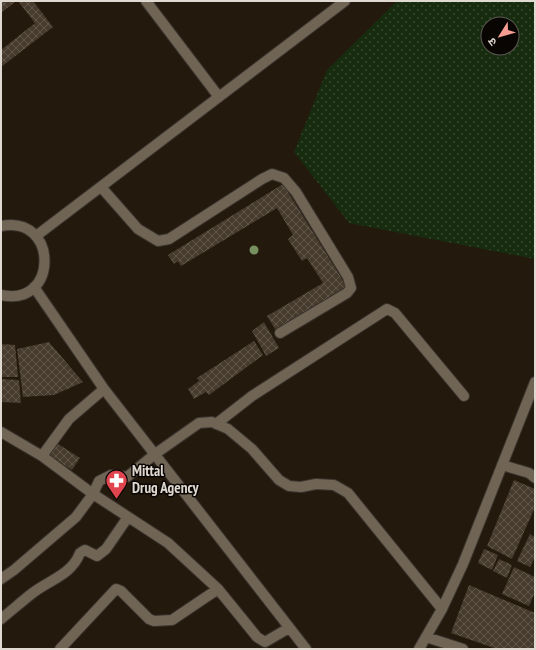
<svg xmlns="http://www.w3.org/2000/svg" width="536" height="650" font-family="'PT Sans Narrow','Noto Sans Devanagari',sans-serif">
<defs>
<pattern id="grass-dots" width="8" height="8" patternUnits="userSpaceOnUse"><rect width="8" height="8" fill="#172c0f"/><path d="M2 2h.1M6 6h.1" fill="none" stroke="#384a31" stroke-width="1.8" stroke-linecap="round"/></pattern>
<pattern id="building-cross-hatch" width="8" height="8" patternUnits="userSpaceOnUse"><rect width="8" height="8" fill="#463b2d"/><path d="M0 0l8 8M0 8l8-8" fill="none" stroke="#60574a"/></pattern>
</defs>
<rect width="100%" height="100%" fill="#23190d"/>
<path fill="url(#grass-dots)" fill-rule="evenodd" d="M397,1h138v258l-186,-36 -55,-71 33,-82zM488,24h24v24h-24z"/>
<path fill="url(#building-cross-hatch)" d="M1,1h15l-15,12z
M18,1h15l20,26 -52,40v-17l34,-27z
M283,184l64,103 -70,45 -10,-16 56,-33 -16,-25 -5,3 -14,-22 5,-4 -16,-27 -96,58 -3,-5 -4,3 -6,-9z
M264,322l15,26 -13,8 -14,-25z
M254,341l9,14 -54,40 -3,-3 -12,7 -6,-10 11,-8 -2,-3z
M49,342l34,40 -29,13 -31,2 -6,-48z
M1,344l14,1 3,32h-17z
M1,379l18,1 2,23 -20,-1z
M55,442l25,16 -8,12 -25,-16z
M514,480l21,9v18l-23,52 -25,-13z
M530,534l5,3v20l-5,10 -13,-6z
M484,549l14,6 -6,15 -14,-7z
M499,559l13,6 -5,13 -14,-7z
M514,567l21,10v15l-6,14 -27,-12z
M469,585l66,28v36h-38l-46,-16z"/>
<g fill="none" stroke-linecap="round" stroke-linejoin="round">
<defs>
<path id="minor" d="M146,1l73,96
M101,187l37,42 20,12 11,-2 93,-60 10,-5 12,4 12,14 52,85 3,11 -4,5 -67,40
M1,226c58,-12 58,82 0,69
M36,236l309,-235
M34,287l70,102 202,260
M216,424l36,-28 135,-87 8,4 69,83
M1,432l41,24 51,38 75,49 50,46 39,48 8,5 24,-14
M42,456l27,-37 35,-30
M502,465l27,8 6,5
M1,579l13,-9 62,-53 17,-23 6,-13 12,-6 16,2 28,-23 44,-31 13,-1 16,7 24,20 27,31 10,6 12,1 15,-3 18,1 14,8 94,116
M1,619c10,-8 19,-16 29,-24 18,-15 41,-19 50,-42l5,-3 12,6 9,-7 22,-32
M426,637l37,12
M60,649l56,-60 5,2 28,28 5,2 18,-1 46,-31
M419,649l23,-40 21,-45 72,-182"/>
</defs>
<use href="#minor" stroke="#3b342e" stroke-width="12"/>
<use href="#minor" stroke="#706455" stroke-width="10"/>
</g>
<circle fill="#769060" cx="254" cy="250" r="4.5"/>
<defs>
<symbol id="pharmacy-pin" viewBox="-11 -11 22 30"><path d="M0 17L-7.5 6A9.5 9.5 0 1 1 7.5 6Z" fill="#e0444e" stroke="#090502"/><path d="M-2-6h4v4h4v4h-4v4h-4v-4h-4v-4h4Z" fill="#fff"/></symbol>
</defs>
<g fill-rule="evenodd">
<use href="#pharmacy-pin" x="104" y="468" width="25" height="34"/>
</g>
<g text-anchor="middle" stroke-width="3" stroke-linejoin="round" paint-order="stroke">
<g font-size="15" font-weight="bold" fill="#e0d9d1" stroke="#090502" text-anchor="start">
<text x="132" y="476">Mittal<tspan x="132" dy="17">Drug Agency</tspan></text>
</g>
</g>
<rect width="536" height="650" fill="none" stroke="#e0d9d1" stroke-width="4"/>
<g transform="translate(500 36) rotate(233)"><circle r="19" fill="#090502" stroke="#5f5a55"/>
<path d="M0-3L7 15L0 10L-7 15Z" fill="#f59c93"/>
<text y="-6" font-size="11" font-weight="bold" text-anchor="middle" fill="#e0d9d1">उ</text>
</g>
</svg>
